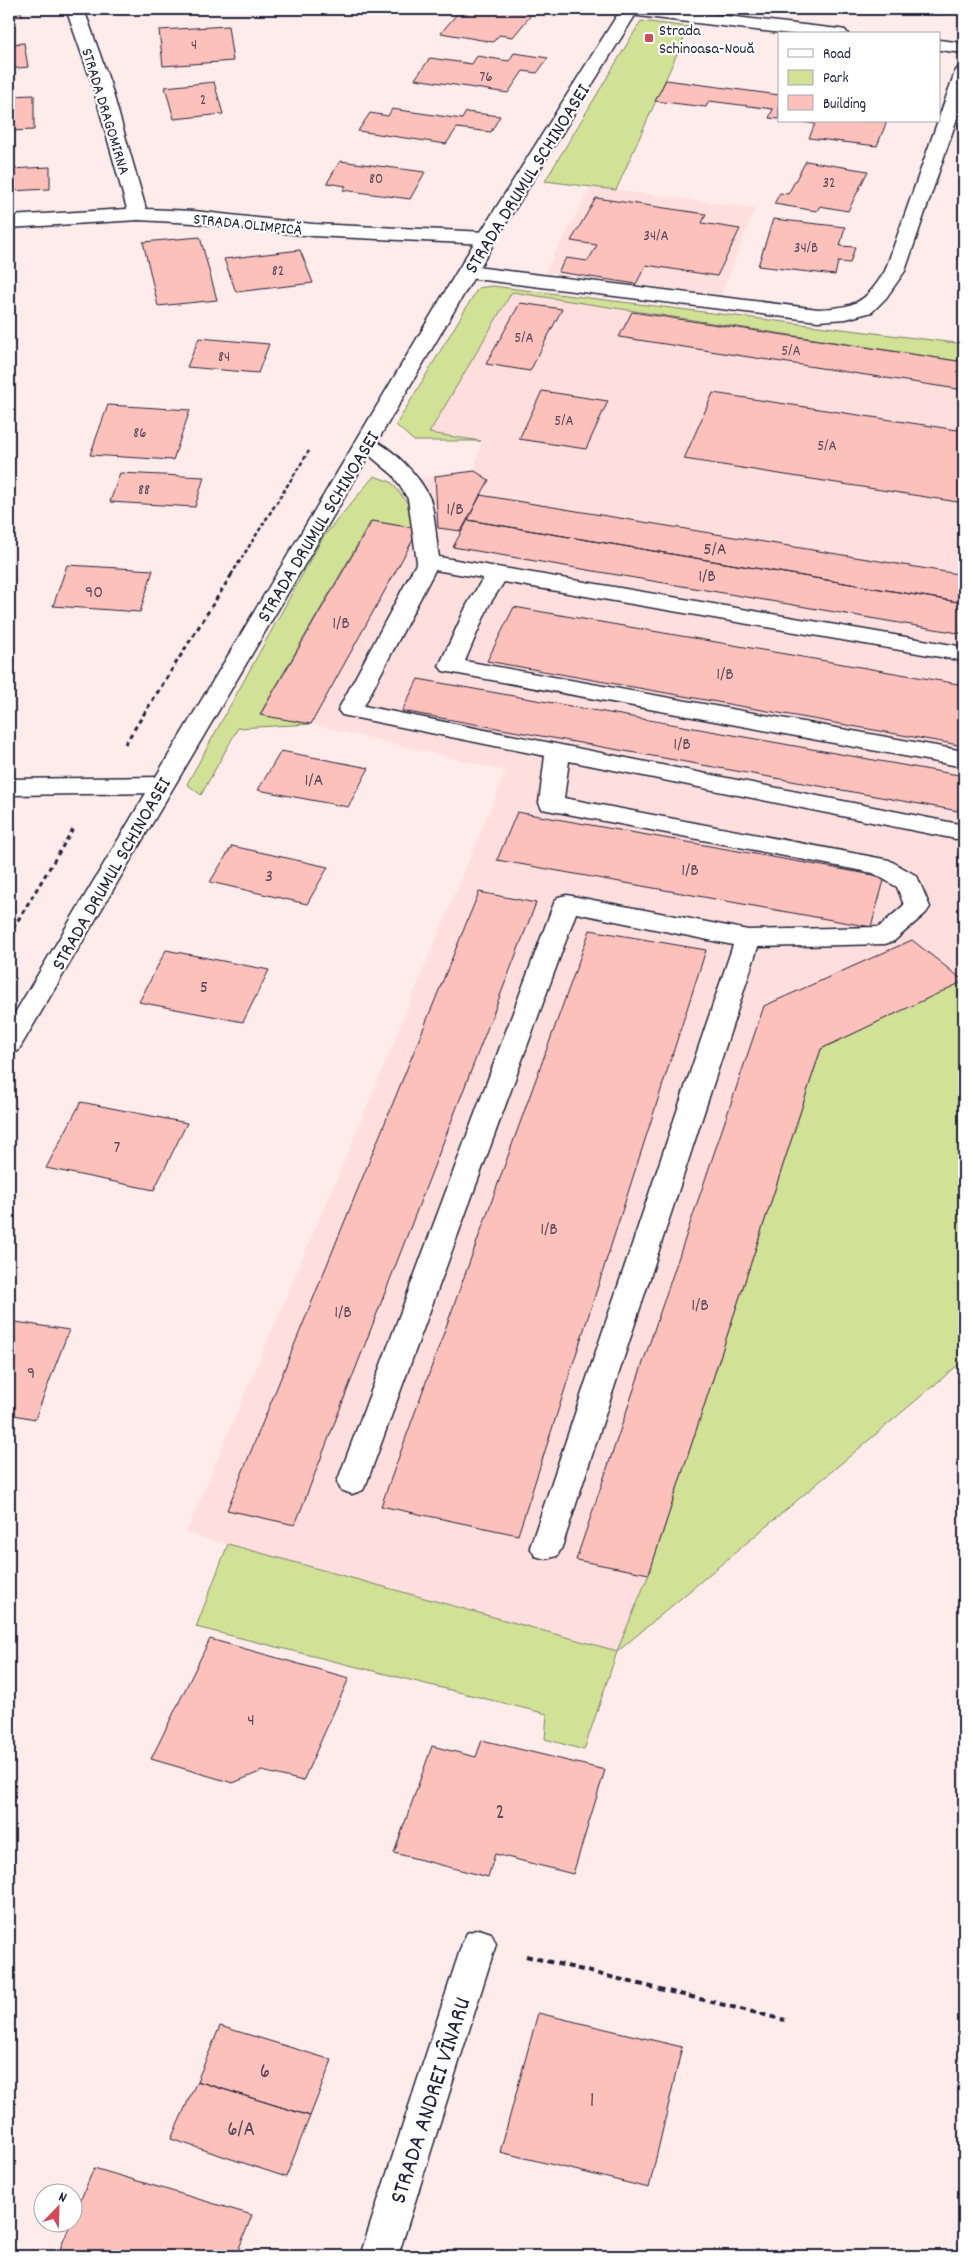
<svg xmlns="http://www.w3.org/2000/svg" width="973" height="2265" font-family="Dekko,sans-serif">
<rect width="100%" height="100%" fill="#feeceb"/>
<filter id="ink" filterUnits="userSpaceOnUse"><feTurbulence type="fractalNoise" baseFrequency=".02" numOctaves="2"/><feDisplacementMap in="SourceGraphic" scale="10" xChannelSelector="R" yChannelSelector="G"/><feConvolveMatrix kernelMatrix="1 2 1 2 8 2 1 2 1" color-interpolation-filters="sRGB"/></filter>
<g filter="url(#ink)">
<path fill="#fedfdd" d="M591,187l164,21 -34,88 -176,-24z
M512,291l452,71v618l-315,594 -32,78 -431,-119 180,-424 140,-338 -195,-47 -51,-9 112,-194 19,-39 84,-11 6,-30 -52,-8z"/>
<path fill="#d1e296" stroke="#7a8268" d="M641,21l48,6 -73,163 -71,-9z
M492,286l472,58v18l-452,-70 -83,141 52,8h-67l-18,-16 82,-137z
M374,476l17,6 21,27 7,20 -48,-8 -111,193 51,10 -73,4 -37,67 -14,-11 136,-247z
M964,980v380l-347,292 -33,98 -39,-11 2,-25 -351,-87 32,-83 389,107 32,-77 172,-525z"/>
<path fill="#fdc1bc" stroke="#22223b" d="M9,9h10l4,7 -14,2z
M461,9h75l-23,28 -14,-2 -6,7 -52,-9z
M875,9h67l-1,6z
M228,26l5,35 -70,5 -4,-36z
M24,43l4,24 -19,2v-25z
M514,53l34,5 -11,15 -14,-2 -15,22 -93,-14 15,-21 42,6 5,-8 32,5z
M666,80l113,15v24l-10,-1 4,-9 -64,-8 -3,6 -51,-6z
M214,82l9,32 -49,5 -9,-32z
M34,95v35l-25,1v-35z
M392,109l70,10 4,-7 34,4 -9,16 -34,-4 -11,16 -88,-13 12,-18 18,3z
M797,121h90l-10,25 -68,-8 6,-14z
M340,161l85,11 -15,27 -67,-9 3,-4 -19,-3z
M806,161l62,10 -20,40 -28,-5 -3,5 -43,-7 6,-11 8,1z
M50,167v22l-41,2v-22z
M596,198l110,16 -4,9 38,6 -23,47 -71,-11 -10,19 -78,-12 8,-14 22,3 9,-16 -26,-4z
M773,219l72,8 -5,19 15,1 -5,16 -12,-1 -3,13 -77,-9z
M200,237l17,63 -59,6 -15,-64z
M300,250l13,33 -77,9 -12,-33z
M520,303l42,6 -32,62 -44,-7z
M632,312l332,50v28l-345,-53z
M199,338l70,6 -11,29 -71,-6z
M542,391l66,10 -22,48 -67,-10z
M713,393l251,38v72l-280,-44z
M108,405l82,5 -17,50 -83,-5z
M475,471l14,9 -28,51 -23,-3 -3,-52z
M120,473l84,4 -9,30 -85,-5z
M480,495l484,80v28l-496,-83z
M468,520l496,83v31l-511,-87z
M372,521l47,8 -108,195 -51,-9z
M67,565l86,5 -13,42 -87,-6z
M514,607l450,78v61l-477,-85z
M418,679l546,97v36l-562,-101z
M281,751l88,17 -21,39 -90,-17z
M517,812l368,65 -14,50 -374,-67z
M232,846l96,21 -21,37 -97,-22z
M479,892l57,11 -241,622 -68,-15z
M590,930l116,20 -188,585 -137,-29z
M912,940l52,41 -143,68 -172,525 -73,-14 188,-554z
M166,950l103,20 -26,52 -104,-20z
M81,1102l106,21 -33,67 -108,-22z
M9,1321l60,9 -34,89 -26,-5z
M210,1639l139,39 -46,103 -41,-10 -29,12 -82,-24z
M482,1740l123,30 -32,104 -78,-20 -7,23 -94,-24 38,-107 44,11z
M538,2013l144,34 -33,141 -149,-36z
M220,2026l112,34 -22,56 -113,-35z
M197,2081l113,35 -24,61 -115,-38z
M94,2168l158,47 -16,41h-179z"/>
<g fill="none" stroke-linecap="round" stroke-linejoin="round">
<defs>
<path id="lane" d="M367,438c22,5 55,40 63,61 5,14 6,42 9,58l525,90v14l-460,-79 -15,23 -24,56 499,90v16l-521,-96 -4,-5 28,-61 16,-27 -48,-8 -71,136 600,119v12l-8,2 -387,-78 -5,37 325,62 28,16 13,31 -4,6 -32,28 -9,3 -127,3 -196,600 -5,9 -11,3 -11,-3 -5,-9 203,-602 -157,-32 -209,569 -4,8 -11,4 -11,-4 -4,-8 217,-579 4,-6 9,-2 181,35 131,-3 25,-22 -7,-18 -24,-14 -331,-64 -3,-6 6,-47 -203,-41 -4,-5 79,-148 -9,-63 -15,-24 -37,-31 3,-5z"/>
<path id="street" d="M66,9h18l26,74 36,126 48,2 119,13 174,8 7,2 3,4 -3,4 -7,2 -174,-8 -119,-13 -56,-3 -129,8v-12l118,-7 -35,-126z
M622,9h43l174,20 6,1 3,4h-58l-160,-19 -6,-1z
M939,40l25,3v10l-25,-3z
M964,67v31l-59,173 -19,27 -14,14 -26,7 -28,2 -350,-43 -7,-2 -3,-4 3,-4 7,-2 350,43c38,-2 46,-5 67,-38l70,-199 3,-4z
M161,777l9,3 3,5 -3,5 -9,3 -152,2v-16z
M479,1929l12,4 5,11 -98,312h-38l102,-312 5,-11z"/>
<path id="secondary" d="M621,9h18l-142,229 -479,813 -9,3v-31l468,-785z"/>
</defs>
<use href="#lane" stroke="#22223b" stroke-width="3"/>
<use href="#street" stroke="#22223b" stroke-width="3"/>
<use href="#secondary" stroke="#22223b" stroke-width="3"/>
<path stroke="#22223b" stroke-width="2.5" stroke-dasharray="4 2.5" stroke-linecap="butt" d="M231,575l78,-124"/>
<path stroke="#22223b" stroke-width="3" stroke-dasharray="4.5 4" stroke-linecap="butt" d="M125,744l107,-170
M9,935l66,-109"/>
<path stroke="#22223b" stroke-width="4" stroke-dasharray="6 4.5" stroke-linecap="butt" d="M526,1956l259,64"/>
<use href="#lane" fill="#fff" fill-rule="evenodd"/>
<use href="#street" fill="#fff" fill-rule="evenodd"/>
<use href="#secondary" fill="#fff" fill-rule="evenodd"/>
</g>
</g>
<rect fill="#d1495b" stroke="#fff" stroke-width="2" x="644" y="33" width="10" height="10" rx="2.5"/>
<g text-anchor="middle" stroke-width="4.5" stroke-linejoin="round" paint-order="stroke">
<g font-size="15" fill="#594a5b">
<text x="194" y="49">4</text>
<text x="486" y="81">76</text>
<text x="203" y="104">2</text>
<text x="376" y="183">80</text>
<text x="829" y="187">32</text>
<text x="656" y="240">34/A</text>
<text x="806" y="252">34/B</text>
<text x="278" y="275">82</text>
<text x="524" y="342">5/A</text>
<text x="791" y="355">5/A</text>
<text x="224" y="361">84</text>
<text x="564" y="425">5/A</text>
<text x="140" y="437">86</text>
<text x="827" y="450">5/A</text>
<text x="144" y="494">88</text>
</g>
<g font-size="16" fill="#22223b" stroke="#fff" text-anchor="start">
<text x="659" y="35">Strada<tspan x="659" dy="18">Schinoasa-Nouă</tspan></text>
</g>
<g font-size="16" fill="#22223b" stroke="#fff">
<text transform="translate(107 111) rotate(73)" y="6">STRADA DRAGOMIRNA</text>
<text transform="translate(248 223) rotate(6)" y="6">STRADA OLIMPICĂ</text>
</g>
<g font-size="18" fill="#594a5b">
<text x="455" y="514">1/B</text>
<text x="715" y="554">5/A</text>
<text x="707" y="581">1/B</text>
<text x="94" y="597">90</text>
<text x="341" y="628">1/B</text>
<text x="725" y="679">1/B</text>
<text x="682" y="749">1/B</text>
<text x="314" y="785">1/A</text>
<text x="690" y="875">1/B</text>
<text x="269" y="881">3</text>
<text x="204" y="992">5</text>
<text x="117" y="1152">7</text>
<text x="549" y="1234">1/B</text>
<text x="700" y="1310">1/B</text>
<text x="343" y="1317">1/B</text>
<text x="31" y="1378">9</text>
<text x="251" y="1725">4</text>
</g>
<g font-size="20" fill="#22223b" stroke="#fff">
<text transform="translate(526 178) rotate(-58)" y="7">STRADA DRUMUL SCHINOASEI</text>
<text transform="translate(317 526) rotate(-59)" y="7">STRADA DRUMUL SCHINOASEI</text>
<text transform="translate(110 873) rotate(-60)" y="7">STRADA DRUMUL SCHINOASEI</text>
</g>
<g font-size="21" fill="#594a5b">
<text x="500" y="1818">2</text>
<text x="265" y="2077">6</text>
<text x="592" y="2106">1</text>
<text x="241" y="2135">6/A</text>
</g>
<g font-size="24" fill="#22223b" stroke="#fff">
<text transform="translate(429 2100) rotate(-72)" y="8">STRADA ANDREI VÎNARU</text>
</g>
</g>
<rect width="973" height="2265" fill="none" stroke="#fff" stroke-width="30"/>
<rect x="15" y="15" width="943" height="2235" fill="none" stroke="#22223b" stroke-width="2" filter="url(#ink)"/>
<rect x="778" y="32" width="162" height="90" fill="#ffffff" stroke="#a7a7b1"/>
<rect x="788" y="49" width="25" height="8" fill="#ffffff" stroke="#a7a7b1"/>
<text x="823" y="58" font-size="15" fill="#22223b">Road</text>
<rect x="788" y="70" width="25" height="15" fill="#d1e296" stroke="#a7a7b1"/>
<text x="823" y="82" font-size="15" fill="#22223b">Park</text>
<rect x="788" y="95" width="25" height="15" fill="#fdc1bc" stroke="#a7a7b1"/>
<text x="823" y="108" font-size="15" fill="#22223b">Building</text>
<g transform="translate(58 2208) rotate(23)"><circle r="24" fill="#ffffff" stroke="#a7a7b1"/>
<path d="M0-4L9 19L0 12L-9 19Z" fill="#d1495b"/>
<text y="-8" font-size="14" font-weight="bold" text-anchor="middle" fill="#22223b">N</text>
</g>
</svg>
